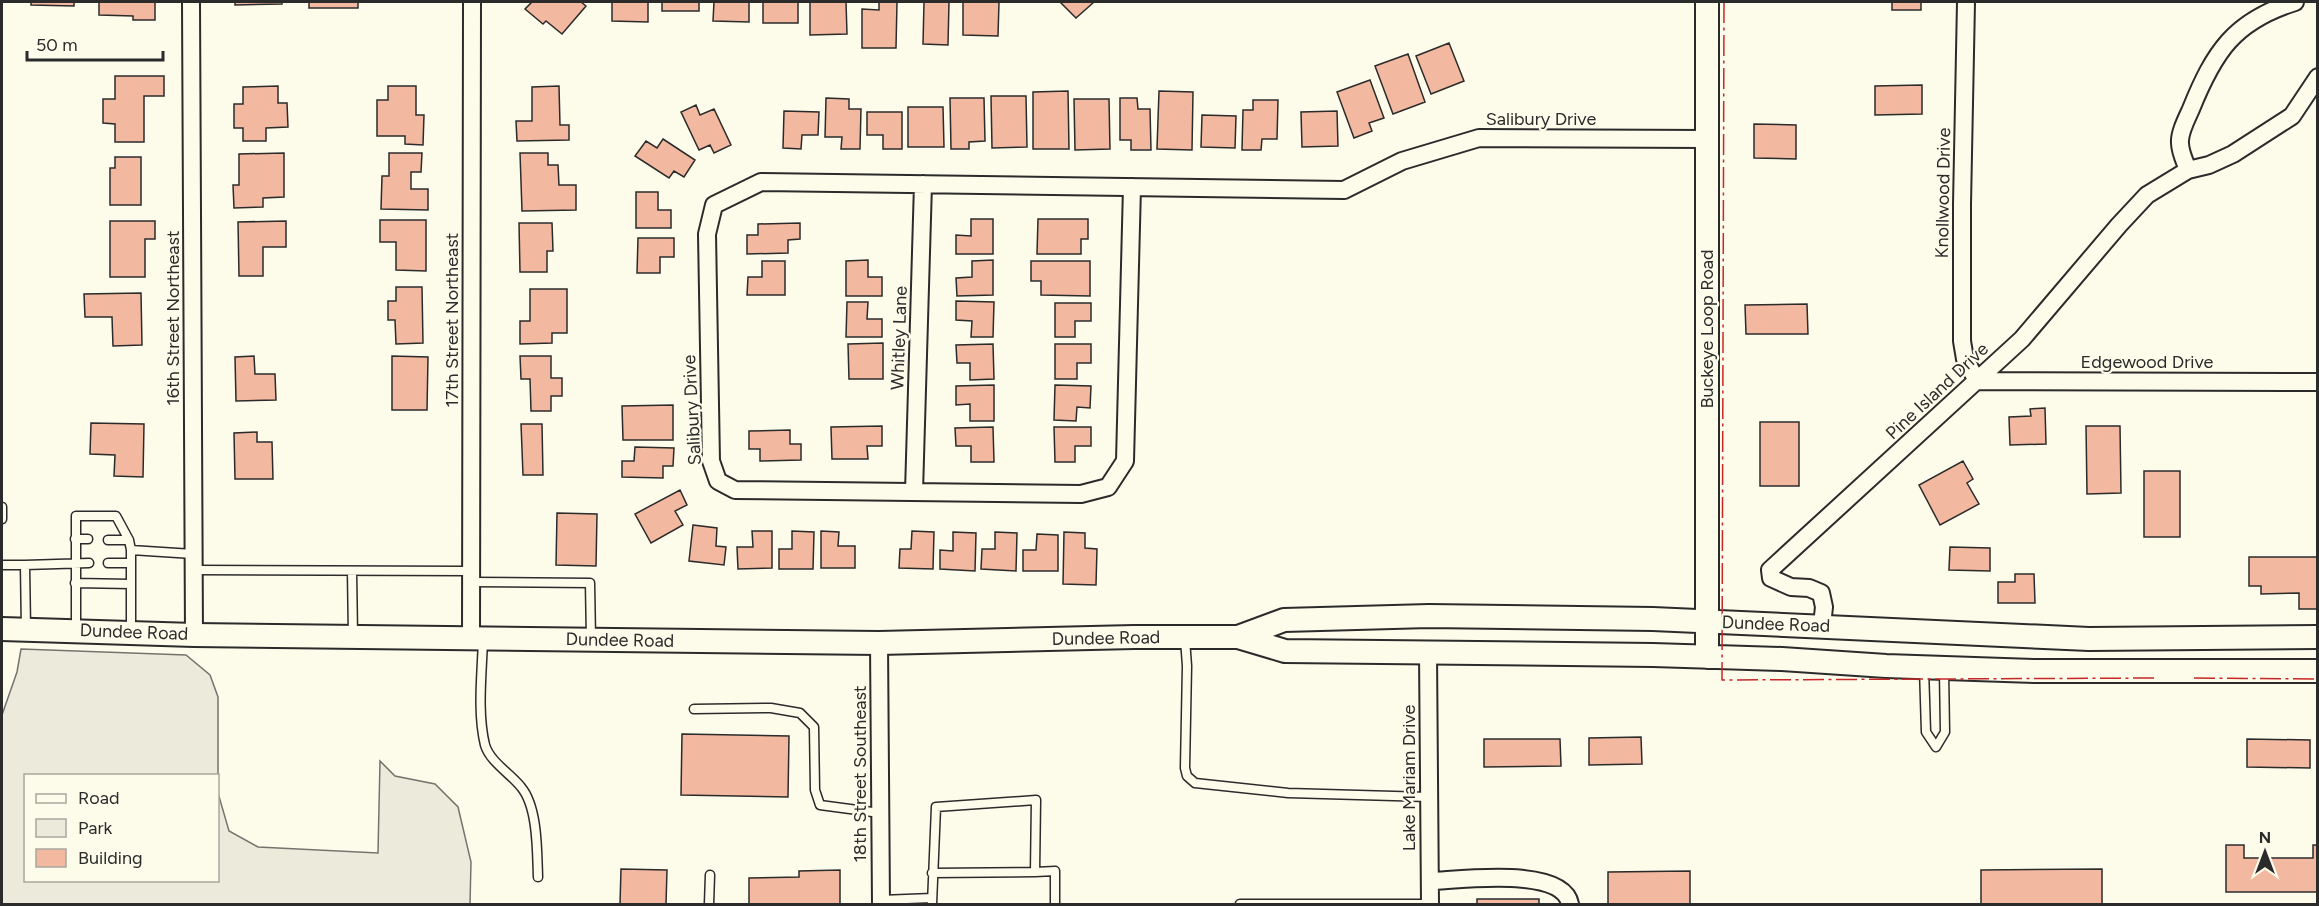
<svg xmlns="http://www.w3.org/2000/svg" width="2319" height="906" font-family="Figtree,sans-serif">
<rect width="100%" height="100%" fill="#fdfbea"/>
<path fill="#ecebdb" stroke="#74746e" stroke-width="1.5" fill-rule="evenodd" d="M21,649l165,6 24,20 8,22v96l11,38 29,16 120,6 2,-92 15,15 40,8 23,23 13,55 -1,42h-468v-189l15,-43zM26,776h192v104h-192z"/>
<path fill="#f2b8a0" stroke="#2b2b2b" stroke-width="1.5" d="M31,2h43v4l-43,-1z
M99,2h56v18h-22v-4l-34,-1z
M235,2h47v2l-47,1z
M309,2h49v6h-49z
M532,2h49l5,4 -24,28 -16,-13 -3,3 -18,-15z
M612,2h36v20l-36,-1z
M662,2h37v9h-37z
M714,2h35v20l-36,-1z
M763,2h35v21h-35z
M810,2h36l1,32 -37,1z
M879,2h18l-1,46h-34v-39l17,1z
M924,2h25l-1,43 -25,-1z
M963,2h36l-1,34 -35,-1z
M1060,2h34l-18,16z
M1892,2h29v8h-29z
M1449,43l15,38 -33,13 -15,-38z
M1408,54l17,48 -32,12 -18,-48z
M115,76h49v20h-20v46h-29v-18l-12,-1v-24h12z
M1370,80l14,38 -15,5 3,8 -18,7 -17,-46z
M1922,85v29l-47,1v-29z
M278,86v17h9l1,24 -22,1v13h-23v-13h-9v-24h9v-17z
M388,86h28v29h8l-1,30 -18,-1v-8h-28v-36h11z
M559,86l1,39h9v15l-52,1 -1,-20h16v-34z
M1068,91l1,58h-36v-57z
M1159,91l34,1 -1,58 -35,-1z
M991,96h35l1,51 -35,1z
M826,98l23,1v10h12l-1,40h-19l1,-12h-17z
M950,98h34l1,43 -16,1v7h-18z
M1120,98h17l1,11h12l1,41h-20v-10h-11z
M1074,99h35l1,50 -35,1z
M1253,100h25l-1,39h-15l-1,11h-19l1,-40h10z
M696,105l4,10 14,-6 17,36 -17,8 -4,-8 -11,5 -18,-38z
M908,107h35l1,40h-36z
M784,111l35,1 -1,23h-16l-1,14 -18,-1z
M1337,111l1,35 -36,1 -1,-35z
M867,112h35v37h-19v-14h-16z
M1202,115l34,1 -1,32 -34,-1z
M1754,124l42,1v34l-42,-1z
M663,139l32,21 -11,17 -10,-6 -5,7 -34,-22 11,-15 11,7z
M284,153v44l-21,1v9l-29,1 -1,-23h6v-31z
M389,153h33l-1,19h-10v17h17v21l-47,-1 1,-33h7z
M520,153h28v12h10l1,20h17v25l-54,1z
M115,157h26v48h-31v-37h5z
M636,192h22v18h13v18h-35z
M971,219h22v35h-37v-19l15,1z
M1038,219h50v20h-7v15h-44z
M380,220h46v51l-30,-1v-28h-16z
M110,221h45v18h-10v38h-35z
M286,221v26h-23v29h-24l-1,-54z
M519,223h33l1,28h-6v21h-27z
M800,223v16l-12,1v13l-41,1v-19h11v-11z
M638,238h36v19h-14v16h-23z
M868,260v17h14v19h-36v-35z
M993,260v35l-36,1 -1,-18 16,-1v-16z
M762,261h23v34h-38l1,-18h14z
M1031,261h59v35l-49,-1v-14h-10z
M396,287h26l1,56 -27,1 -1,-24h-7v-19h8z
M530,289h37v44h-15v10l-32,1v-23h10z
M141,293l1,52 -29,1 -1,-29h-27l-1,-23z
M956,301l38,1 -1,35h-22l1,-16 -16,-1z
M847,302h21l-1,17h15v18h-36z
M1055,303h36v18h-16v16h-20z
M1807,304l1,30h-62l-1,-29z
M883,343v36h-34l-1,-35z
M993,344l1,35 -24,1v-17h-13l-1,-18z
M1055,344h36v19h-14v16h-22z
M254,356l1,18h20l1,26 -40,1 -1,-44z
M392,356l36,1 -1,53h-35z
M520,356h31v22h11v18h-11v15h-20l-1,-32h-9z
M994,385v36h-24v-17l-14,1v-19z
M1055,385l36,1 -1,22 -13,-1 -1,14 -22,-1z
M673,405v35h-50l-1,-34z
M2045,408l1,36 -36,1 -1,-28 22,-1 -1,-7z
M1760,422h39v64h-39z
M91,423l53,1 -1,53 -29,-1 1,-21 -25,-1z
M521,424h21l1,51h-20z
M882,426v20h-15l1,13h-36l-1,-32z
M2086,426h34l1,67 -34,1z
M993,427l1,35h-23v-16h-15l-1,-18z
M1054,427h37v19h-16v16h-20z
M790,430v14h11v16l-41,1v-12h-11v-18z
M257,432v10h15l1,37h-38l-1,-46z
M635,447l39,1 -1,18h-10v12l-41,-1v-16h12z
M1963,461l10,18 -6,4 12,21 -39,21 -21,-40z
M2144,471h36v66h-36z
M680,490l7,15 -12,6 8,14 -32,18 -16,-29z
M557,513l40,1 -1,52 -40,-1z
M693,525l24,3 -1,18 10,1 -2,18 -35,-4z
M752,531h20v37l-34,1 -1,-22h16z
M792,531l22,1 -1,37h-34v-20h13z
M821,531l18,1 -1,14h17v22h-34z
M912,531l22,1 -1,37 -34,-1 1,-19h11z
M953,532l23,1 -1,38 -35,-2v-19l13,1z
M995,532l22,1 -1,38 -35,-2 1,-20h13z
M1064,532l21,1v15l12,1 -1,36 -33,-1z
M1037,534l21,1v36h-35v-21h13z
M1950,547l40,1v23l-41,-1z
M2249,557h69v52h-19v-16l-38,1v-8h-12z
M2015,574h19l1,29h-37v-21h17z
M682,734l107,2 -1,61 -107,-2z
M1641,737l1,27 -53,1v-27z
M1484,739h76l1,27 -77,1z
M2247,739l63,1v28l-63,-1z
M2226,845h18v13h69v-13h5v47h-92z
M621,869l46,1 -1,34h-46z
M2102,869v35h-121v-34z
M840,870v34h-91v-26l50,-1v-6z
M1690,871v33h-82v-32z
M1477,899h62v5h-62z"/>
<g fill="none" stroke-linecap="round" stroke-linejoin="round">
<defs>
<path id="lane" d="M2,519v-12
M75,539h13
M108,540h21
M108,563h23
M2,565h23
M194,570l276,1
M352,571l1,65
M470,582l120,1 1,56
M75,583l56,1v48
M131,584v-34
M26,629l-1,-64 64,-2
M76,630v-114h40l13,24 2,10 62,4
M483,639c-1,34 -6,73 2,106 5,17 26,29 36,42 17,20 16,65 17,90
M1185,639l2,27 -2,102 2,8 8,7 93,10 141,4
M1924,668l2,64 10,15 9,-15 -1,-61
M694,709l77,-1 29,5 14,14 1,63 5,15 60,8
M932,873l103,-1
M881,900l51,-2
M709,904l1,-29
M932,904l4,-97 100,-7 -1,72 20,-1v33
M1240,904h190"/>
<path id="street" d="M191,2l3,633
M1966,2l-4,202v137l3,18 12,22 341,1
M2188,170c-3,-8 -8,-18 -8,-27 -1,-10 7,-25 11,-34 23,-57 43,-88 104,-107
M1132,187l-7,274 -17,26 -27,7 -346,-4 -17,-9 -7,-20 -4,-227 7,-29 47,-23 583,8 58,-29 77,-23 228,1
M914,492l9,-308
M1822,625l2,-18 -3,-14 -12,-5 -18,-1 -20,-9 -1,-8 252,-231 97,-114 28,-30 41,-25 21,-5 24,-11 59,-38 26,-39
M471,638l1,-636
M879,643l2,261
M1428,652l2,252
M1430,881c30,-1 133,-15 140,23"/>
<path id="secondary" d="M1707,2v655
M2,629l192,6 685,8 255,-6h104l47,14 368,4 129,4 104,7 149,5h283
M1238,637l46,-17 145,-4 224,3 436,20 229,-2"/>
</defs>
<use href="#lane" stroke="#2b2b2b" stroke-width="11"/>
<use href="#street" stroke="#2b2b2b" stroke-width="20"/>
<use href="#secondary" stroke="#2b2b2b" stroke-width="26"/>
<use href="#lane" stroke="#fdfbea" stroke-width="8"/>
<use href="#street" stroke="#fdfbea" stroke-width="16"/>
<use href="#secondary" stroke="#fdfbea" stroke-width="22"/>
<path stroke="#c62828" stroke-width="1.5" stroke-dasharray="21 4.5 3 4.5" stroke-linecap="butt" d="M1724,2l-2,678 436,-2
M2194,678l124,1"/>
</g>
<g text-anchor="middle" stroke-width="4.5" stroke-linejoin="round" paint-order="stroke">
<g font-size="18" fill="#2b2b2b" stroke="#fdfbea">
<text x="1541" y="125">Salibury Drive</text>
<text transform="translate(1943 193) rotate(-89)" y="6">Knollwood Drive</text>
<text transform="translate(173 318) rotate(-90)" y="6">16th Street Northeast</text>
<text transform="translate(452 320) rotate(-90)" y="6">17th Street Northeast</text>
<text transform="translate(1707 329) rotate(-90)" y="6">Buckeye Loop Road</text>
<text transform="translate(899 338) rotate(-88)" y="6">Whitley Lane</text>
<text x="2147" y="368">Edgewood Drive</text>
<text transform="translate(1937 391) rotate(-43)" y="6">Pine Island Drive</text>
<text transform="translate(692 410) rotate(-93)" y="6">Salibury Drive</text>
<text transform="translate(1776 624) rotate(2)" y="6">Dundee Road</text>
<text transform="translate(134 632) rotate(2)" y="6">Dundee Road</text>
<text transform="translate(1106 638) rotate(-1)" y="6">Dundee Road</text>
<text transform="translate(620 640) rotate(1)" y="6">Dundee Road</text>
<text transform="translate(860 774) rotate(-90)" y="6">18th Street Southeast</text>
<text transform="translate(1409 778) rotate(-90)" y="6">Lake Mariam Drive</text>
</g>
</g>
<rect width="2319" height="906" fill="none" stroke="#2b2b2b" stroke-width="6"/>
<rect x="24" y="774" width="195" height="108" fill="#fdfbea" stroke="#a9a89e" stroke-width="1.5"/>
<rect x="36" y="794" width="30" height="9" fill="#fdfbea" stroke="#a9a89e" stroke-width="1.5"/>
<text x="78" y="804" font-size="18" fill="#2b2b2b">Road</text>
<rect x="36" y="819" width="30" height="18" fill="#ecebdb" stroke="#a9a89e" stroke-width="1.5"/>
<text x="78" y="834" font-size="18" fill="#2b2b2b">Park</text>
<rect x="36" y="849" width="30" height="18" fill="#f2b8a0" stroke="#a9a89e" stroke-width="1.5"/>
<text x="78" y="864" font-size="18" fill="#2b2b2b">Building</text>
<g transform="translate(2265 852)" stroke="#fdfbea" stroke-width="4.5" paint-order="stroke">
<path d="M0-4.5L10 22L0 15L-10 22Z" fill="#2b2b2b"/>
<text y="-9" font-size="16" font-weight="bold" text-anchor="middle" fill="#2b2b2b">N</text>
</g>
<path d="M27 51v9h136v-9" fill="none" stroke="#2b2b2b" stroke-width="3"/>
<text x="36" y="51" font-size="18" fill="#2b2b2b" stroke="#fdfbea" stroke-width="4.5" paint-order="stroke">50 m</text>
</svg>
